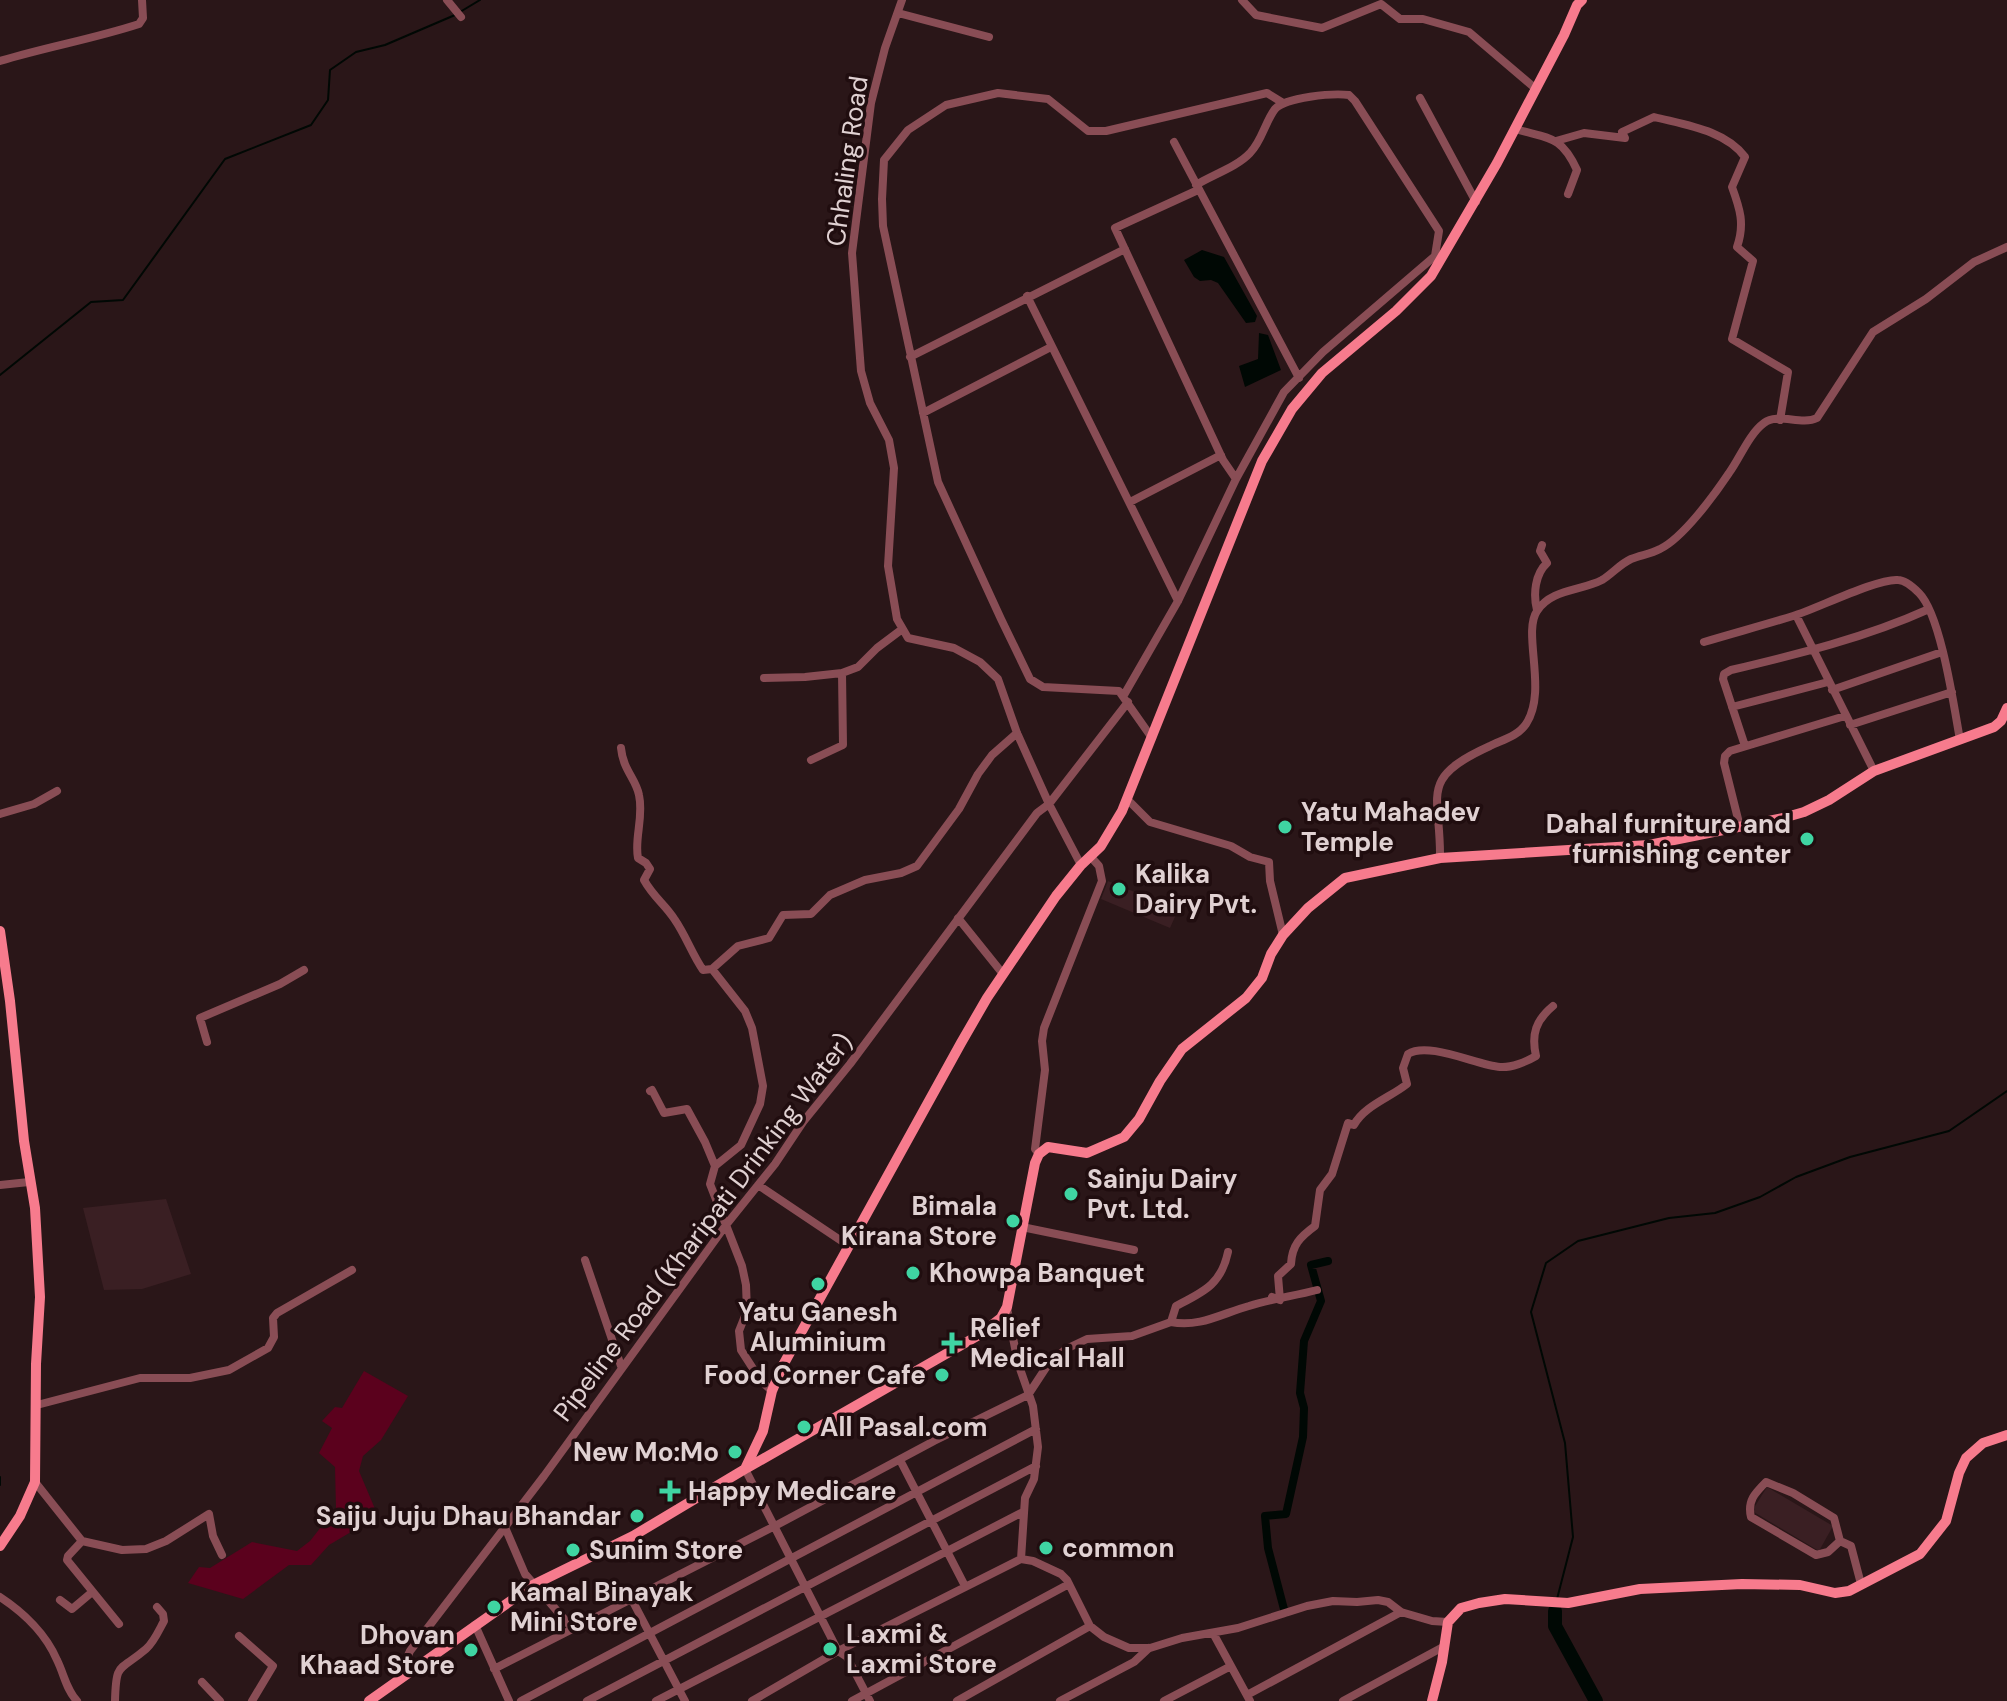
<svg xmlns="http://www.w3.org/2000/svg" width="2007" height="1701" font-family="'DM Sans',sans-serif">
<rect width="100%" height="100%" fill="#2a1618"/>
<path fill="#3a1f23" d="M1108,881l70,29 -8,18 -69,-29z
M166,1199l25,75 -49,15 -38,1 -21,-82z
M1767,1487l66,39 -14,25 -67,-40z"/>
<path fill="#5b011d" d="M364,1371l44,25 -27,44 -18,16 -4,15 19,45 -49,29 -18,20h-22l-46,34 -55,-16 11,-16 11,1 42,-26 45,9 13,-10 26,-33 -1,-41 -16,-14 13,-25 -10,-7 13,-14 7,1z"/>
<path fill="#000804" d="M1202,250l22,7 33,59 -2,6 -9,1 -28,-40 -7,-3 -11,1 -6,-4 -10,-17z
M1259,333l9,2 13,35 -36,17 -6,-21 19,-7z"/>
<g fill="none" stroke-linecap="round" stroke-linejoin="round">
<path stroke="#000804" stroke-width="2" d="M460,12l20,-12
M0,375l91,-73 32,-2 102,-141 86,-34 17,-25 2,-30 26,-18 29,-7 70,-30
M0,1477v8
M1557,1599l16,-62 -8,-94 -34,-131 15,-49 32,-22 91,-23 46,-5 45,-16 36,-20 54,-20 99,-26 58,-40"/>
<path stroke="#000804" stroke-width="8" d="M1285,1613l-17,-65 -3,-32 21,-2 17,-77 1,-29 -4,-15 4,-52 17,-40 -10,-36 17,-4"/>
<path stroke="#000804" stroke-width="14" d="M1555,1611v15l41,75"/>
<path stroke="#894d55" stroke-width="8" d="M447,0l14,17
M902,0l-17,48 -14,55 -19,150 9,118 9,32 19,37 5,28 -6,98 9,53 11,19 46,10 26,14 18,17 19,54 32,71 32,61
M1242,0l14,15 66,13 59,-24 19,15h23l46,13 67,57
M898,13l91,24
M0,61c46,-14 93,-22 139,-37l4,-6 -1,-18
M1420,98l56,104
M1515,129c34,10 46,6 62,41l-9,24
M1556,141l28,-8 41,5 -3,-6 32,-15c31,8 71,13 91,40l-13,30c8,22 13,37 5,60l16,14 -21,78 56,33 -8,48
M1174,142l125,236
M1198,190l-83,38 108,232 13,19
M1027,296l151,305
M910,357l215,-108
M923,413l128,-66
M1130,502l91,-47
M1537,610c-4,-16 -2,-36 10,-47l-7,-12 2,-6
M1796,615l78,156
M1704,642c30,-9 60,-17 89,-26 23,-7 85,-38 105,-36 7,0 16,8 21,13 22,22 35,114 41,147
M764,678l41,-1 37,-4 16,-6 19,-19 24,-18
M1832,690l110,-38
M1124,695l54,-94 58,-122 48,-87 39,-40 112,-96 4,-25 -84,-130 -6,-6c-16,-2 -63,2 -74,14 -10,13 -13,32 -25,44 -13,14 -38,22 -54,32
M1732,707l96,-25
M1850,725l102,-33
M1152,738l-33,-47 -76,-4 -13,-8 -29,-60 -63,-137 -55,-256 -1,-27 2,-39 24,-30 38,-25 52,-12 50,6 40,32h18l161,-38 16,10
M1745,746l-22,-67 1,-5 7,-4c67,-16 134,-32 198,-61
M621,748c2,22 15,31 18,47 5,23 -5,43 -1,63l8,5 4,6 -6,11c10,18 21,24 31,40 11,16 17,34 28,50l9,-1 33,42 7,17 11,58 -3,18 -19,41 -26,21
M811,760l32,-15 -1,-72
M1127,799l23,23 81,24 19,11 19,5 1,19 13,54
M0,814l34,-10 23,-13
M1740,827l-16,-64 1,-7 5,-5 115,-35
M1440,858c1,-64 -23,-79 50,-112 12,-6 28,-10 36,-22 22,-33 -4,-91 11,-113 14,-22 44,-20 65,-31 10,-6 18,-16 29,-21 10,-4 20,-5 29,-10 23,-11 55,-55 69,-76 11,-15 20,-39 35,-50 14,-11 37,3 53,-5l56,-86 53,-33 48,-37 33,-15
M958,918l45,56
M712,969l26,-23 31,-8 14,-23 28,-1 19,-19 35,-15 36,-7 16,-7 42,-57 19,-35 14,-19 25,-22
M207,1042l-7,-24 80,-34 24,-14
M650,1091l2,-1 12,23 23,-4 18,33 10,24 -5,18 32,82 4,19 1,26 -8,20 2,19 20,31 11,10
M1039,1154l-4,-5 10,-79 -3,-29 2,-13 58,-147 -3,-15 -9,-10
M0,1185l29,-3
M758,1185l91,61
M1022,1227l112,23
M585,1260l36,106
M1272,1297l8,3 -2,-24 13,-12c1,-19 9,-27 24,-38l5,-36 12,-16 16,-51 6,2c10,-19 37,-28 53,-41l-4,-16 5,-14c20,-13 69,11 92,13 11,1 26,-5 36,-11 -5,-22 0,-36 17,-50
M1007,1308l11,55 15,43 5,41 -4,32 -9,19 -4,61
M1171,1322c28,6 52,-9 78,-16 22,-7 45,-10 68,-16
M37,1405l103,-27h50l39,-8 39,-22 6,-11 -1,-19 4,-5 75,-43
M900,1460l65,126
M745,1469l93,182 9,6 23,44
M35,1482l47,59 40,9 24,-1 20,-8 43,-27 4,22 9,19
M504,1525l21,49 47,54
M82,1541l-14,15 -1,4 52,64
M1840,1541l-12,11 -12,3 -65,-38c-4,-16 4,-24 15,-35l27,11 41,25 6,23 11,5 10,38
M0,1597c23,15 46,37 57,63 7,14 9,29 20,41
M631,1598l54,103
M60,1600l12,9 19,-16
M475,1625l34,76
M1213,1633l37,68
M239,1636l34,30 -21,35
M494,1669l279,-142 161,-86 94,-46 21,-32 17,-14 21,-10 45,-3 39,-14 5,-16c27,-14 45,-21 52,-54
M397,1680l13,-29 134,-175 182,-251 49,-61 28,-42 47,-58 187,-251 12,-9 79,-102
M202,1682l18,19
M1247,1695l154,-83
M115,1701c1,-40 4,-29 31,-52 8,-7 13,-19 18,-28l-1,-7 -6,-7
M521,1701l515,-272
M587,1701l449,-235
M656,1701l367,-189
M752,1701l86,-50 183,-92 12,2 28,13 6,6 23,46 14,11 25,11h21l32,-10 56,-10 69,-22 26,-5 24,1 21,-2 10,2 13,10 31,9 16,1
M852,1701l217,-117
M957,1701l133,-75
M1060,1701l74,-39 15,-14
M1164,1701l67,-35
M1343,1701l100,-54"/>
<path stroke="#f77b8d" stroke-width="10" d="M0,931l10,70 14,140 11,67 5,89 -4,67 -1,118 -15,34 -20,30
M747,1468l232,-133 22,-17 6,-11 28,-144 4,-9 9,-7 39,6 37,-16 15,-18 21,-38 22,-32 64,-51 16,-20 9,-24 12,-19 25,-27 37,-30 95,-20 209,-13 134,-27 21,-6 25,-12 45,-29 120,-44 7,-6 6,-13
M369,1701l164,-116 100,-49 112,-67 18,-38 9,-40 10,-24 179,-324 26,-45 69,-102 25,-31 20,-19 21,-35 140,-350 30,-52 30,-36 74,-62 35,-35 66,-113 67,-128 13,-30 5,-5
M1432,1701l10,-39 6,-40 13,-14 18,-5 26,-4 63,4 72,-14 102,-5 58,1 35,8 14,-2 71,-37 26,-33 13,-48 7,-15 17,-15 24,-8"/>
</g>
<g fill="#3fd4a2" stroke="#200d0f" stroke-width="3">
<circle cx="1285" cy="827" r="8"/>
<circle cx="1807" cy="839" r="8"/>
<circle cx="1119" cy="889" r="8"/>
<circle cx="1071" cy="1194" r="8"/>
<circle cx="1013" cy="1221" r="8"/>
<circle cx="913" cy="1273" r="8"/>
<circle cx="818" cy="1284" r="8"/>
<path d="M948 1331h8v8h8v8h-8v8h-8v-8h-8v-8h8z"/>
<circle cx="942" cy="1375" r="8"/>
<circle cx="804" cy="1427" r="8"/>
<circle cx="735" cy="1452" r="8"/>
<path d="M666 1479h8v8h8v8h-8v8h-8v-8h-8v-8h8z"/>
<circle cx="637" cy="1516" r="8"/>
<circle cx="1046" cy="1548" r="8"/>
<circle cx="573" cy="1550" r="8"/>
<circle cx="494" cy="1607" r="8"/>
<circle cx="830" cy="1649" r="8"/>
<circle cx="471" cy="1650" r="8"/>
</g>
<g text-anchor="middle" stroke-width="7" stroke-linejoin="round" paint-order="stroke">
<g font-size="26" fill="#e0d1d2" stroke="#200d0f">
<text transform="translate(847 161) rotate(-82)" y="9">Chhaling Road</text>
<text transform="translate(703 1227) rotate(-53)" y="9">Pipeline Road (Kharipati Drinking Water)</text>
</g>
<g font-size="26" font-weight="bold" fill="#e0d1d2" stroke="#200d0f" text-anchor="start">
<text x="1301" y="821">Yatu Mahadev<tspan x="1301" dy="30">Temple</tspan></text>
<text x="1791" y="833" text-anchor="end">Dahal furniture and<tspan x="1791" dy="30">furnishing center</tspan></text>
<text x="1135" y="883">Kalika<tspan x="1135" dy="30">Dairy Pvt.</tspan></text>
<text x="1087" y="1188">Sainju Dairy<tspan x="1087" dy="30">Pvt. Ltd.</tspan></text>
<text x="997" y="1215" text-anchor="end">Bimala<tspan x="997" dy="30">Kirana Store</tspan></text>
<text x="929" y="1282">Khowpa Banquet</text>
<text x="818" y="1321" text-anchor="middle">Yatu Ganesh<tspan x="818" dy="30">Aluminium</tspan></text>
<text x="970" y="1337">Relief<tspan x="970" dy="30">Medical Hall</tspan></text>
<text x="926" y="1384" text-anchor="end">Food Corner Cafe</text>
<text x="820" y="1436">All Pasal.com</text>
<text x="719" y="1461" text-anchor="end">New Mo:Mo</text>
<text x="688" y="1500">Happy Medicare</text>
<text x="621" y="1525" text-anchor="end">Saiju Juju Dhau Bhandar</text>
<text x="1062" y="1557">common</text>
<text x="589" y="1559">Sunim Store</text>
<text x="510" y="1601">Kamal Binayak<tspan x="510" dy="30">Mini Store</tspan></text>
<text x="846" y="1643">Laxmi &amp;<tspan x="846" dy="30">Laxmi Store</tspan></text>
<text x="455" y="1644" text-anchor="end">Dhovan<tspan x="455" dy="30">Khaad Store</tspan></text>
</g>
</g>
</svg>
